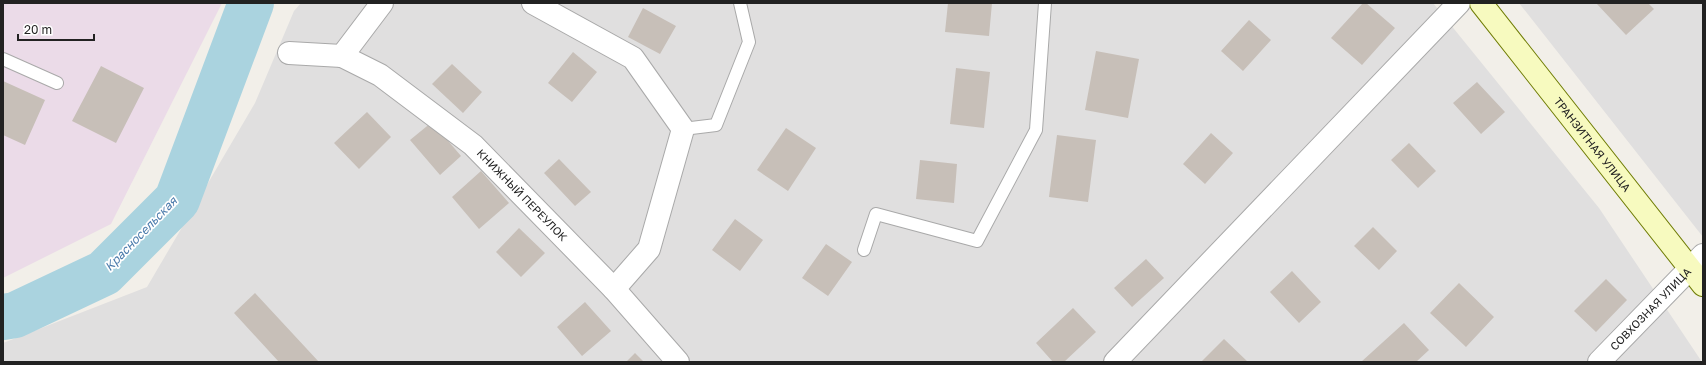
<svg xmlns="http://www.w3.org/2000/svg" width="1706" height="365" font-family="'Golos Text',sans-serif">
<rect width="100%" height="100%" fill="#f2efe9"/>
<path fill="#e0dfdf" d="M301,3h1132l166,205 103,154h-1699v-19l144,-56 108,-184 39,-92z
M1519,3h184v234z"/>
<path fill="#ebdbe8" d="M3,3h219l-111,221 -108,54z"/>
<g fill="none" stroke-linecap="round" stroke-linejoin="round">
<path stroke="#aad3df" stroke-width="46" d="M3,317l12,-2 89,-42 73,-73 74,-197"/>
</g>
<path fill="#c7bfb8" d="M948,3h44l-3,33 -44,-4z
M1363,3h3l29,25 -33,37 -31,-27z
M1596,3h52l6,6 -28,26z
M643,8l33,18 -16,28 -32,-17z
M1249,20l22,20 -28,31 -22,-20z
M1096,51l43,8 -11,59 -43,-8z
M573,52l24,20 -25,30 -24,-19z
M452,64l30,28 -19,21 -31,-29z
M101,66l43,22 -28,55 -44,-22z
M956,68l34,4 -6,56 -34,-4z
M3,81l42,19 -20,45 -22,-10z
M1477,82l28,30 -24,22 -28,-31z
M367,112l24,25 -32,32 -25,-26z
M432,122l29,34 -21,19 -30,-35z
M786,128l30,20 -28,43 -31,-21z
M1211,133l22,20 -28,31 -22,-20z
M1057,135l39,5 -8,62 -39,-5z
M1409,143l27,28 -18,17 -27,-28z
M559,159l32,33 -16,14 -31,-33z
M920,160l37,4 -3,39 -38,-4z
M481,171l28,32 -30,26 -27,-32z
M735,219l28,21 -23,31 -28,-21z
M1373,227l24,24 -18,19 -25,-24z
M519,228l26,25 -24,24 -25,-25z
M826,244l26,18 -24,34 -26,-18z
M1146,259l18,19 -32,29 -18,-19z
M1292,271l29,31 -22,21 -29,-31z
M1606,279l21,21 -31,32 -22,-21z
M1459,283l35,34 -28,30 -36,-34z
M255,293l64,69h-40l-45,-49z
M585,302l26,29 -29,25 -25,-29z
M1073,308l23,24 -32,30h-11l-17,-19z
M1404,323l25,27 -13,12h-55z
M1224,339l24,23h-47z
M635,353l9,9h-18z"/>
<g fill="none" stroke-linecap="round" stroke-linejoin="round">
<defs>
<path id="lane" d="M3,59l54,24
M683,129l33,-4 33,-83 -9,-39
M864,250l12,-36 101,27 59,-111 9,-127"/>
<g id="street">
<path d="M533,3l100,55 50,71 -34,120 -35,40"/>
<path d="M289,53l53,3 40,-53"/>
<path id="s1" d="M342,56l38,19 93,70 141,144 64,73"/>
<path d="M1115,362l344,-359"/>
<path id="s2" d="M1599,362l104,-107"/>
</g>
<g id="secondary">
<path id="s3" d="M1481,3l222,282"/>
</g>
</defs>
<use href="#lane" stroke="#a9a9a9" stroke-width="14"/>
<use href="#street" stroke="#a9a9a9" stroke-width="24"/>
<use href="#secondary" stroke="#707d05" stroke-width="24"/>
<use href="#lane" stroke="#fff" stroke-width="12"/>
<use href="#street" stroke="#fff" stroke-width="22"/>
<use href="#secondary" stroke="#f7fabf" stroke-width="22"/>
</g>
<g text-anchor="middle" stroke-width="3.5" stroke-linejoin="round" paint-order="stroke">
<g font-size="11" fill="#222" stroke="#fff">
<text dy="4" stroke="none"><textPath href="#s3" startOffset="180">ТРАНЗИТНАЯ УЛИЦА</textPath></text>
<text dy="4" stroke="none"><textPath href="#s1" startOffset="229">КНИЖНЫЙ ПЕРЕУЛОК</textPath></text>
<text dy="4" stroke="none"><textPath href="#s2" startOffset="74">СОВХОЗНАЯ УЛИЦА</textPath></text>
</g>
<g font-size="12" font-style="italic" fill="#4a7aab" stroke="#fff">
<text transform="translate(141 234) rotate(-46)" y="4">Красносельская</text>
</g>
</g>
<rect width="1706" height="365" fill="none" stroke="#222222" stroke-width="8"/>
<path d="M18 34v6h76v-6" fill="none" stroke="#222222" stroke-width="2"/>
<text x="24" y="34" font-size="12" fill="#222222" stroke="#ffffff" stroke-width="3" paint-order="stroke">20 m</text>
</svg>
